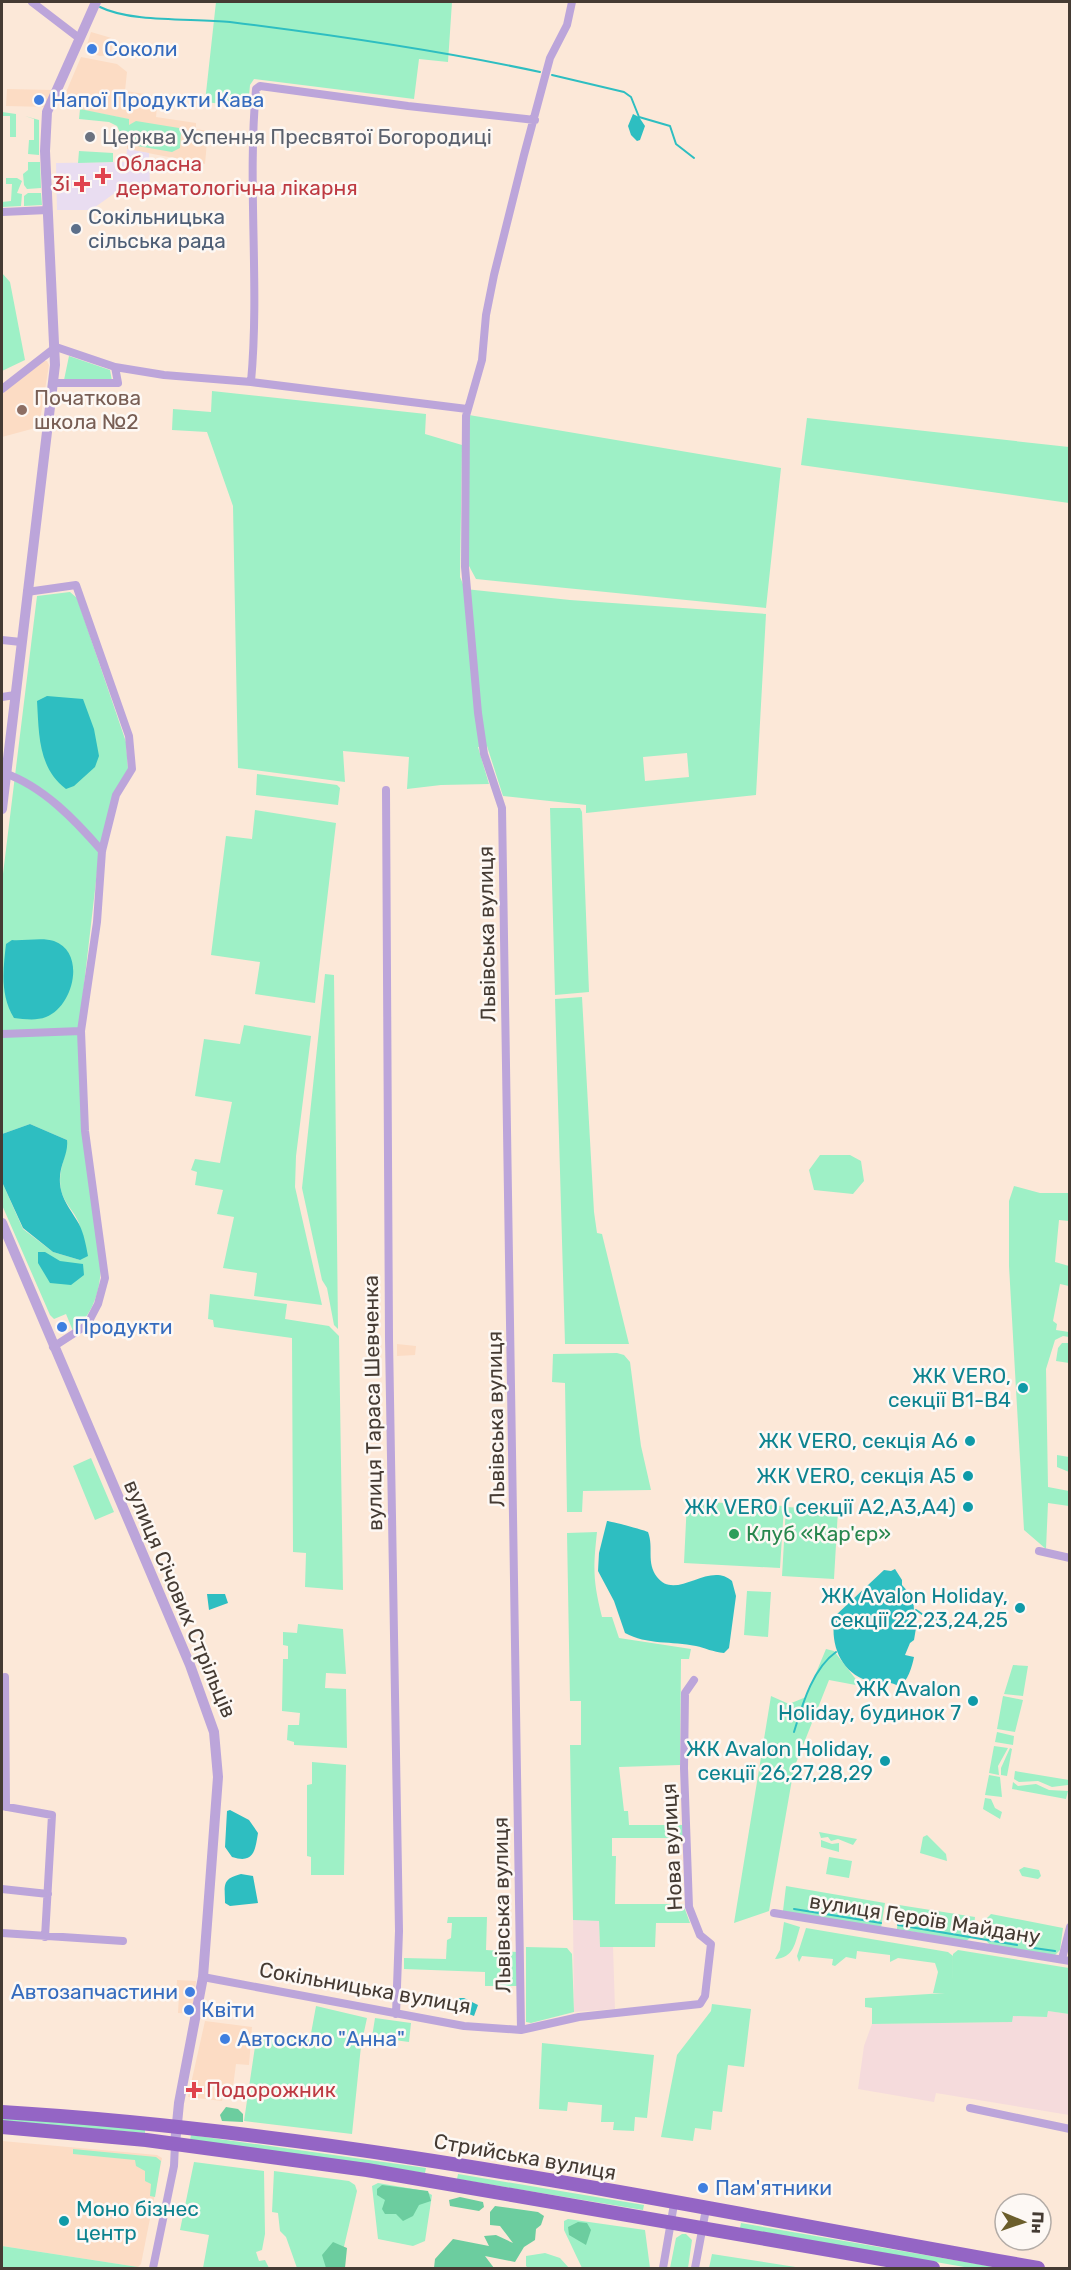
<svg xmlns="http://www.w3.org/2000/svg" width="1071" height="2270" font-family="Rubik,sans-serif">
<rect width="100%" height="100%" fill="#fce8d8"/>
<path fill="#fcdcc4" d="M91,32l24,7 -5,16 -10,1 -15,-5z
M81,57l36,7 10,8 -2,19 33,5 -2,21 40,6v6l12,2 -3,33 -78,-15 1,-30 -55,-11 -1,-11h-8z
M7,89l47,1 -7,17 -41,-1z
M42,361h5l2,4 -10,62 -37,10v-43z
M397,1344l19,2 -1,9 -18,1z
M177,1980l19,1 -4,33 -14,-1 1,-18 -3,-1z
M205,2021l47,6 -3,38 -13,-1 -3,23h-9l-2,14 -34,-4z
M2,2141l155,14 5,3 -21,106 -3,3 -136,-21z"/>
<path fill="#f5dbdc" d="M573,1920l26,1 1,26h13l2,62 -41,3z
M1048,2011l21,3v101l-133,-22 -2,9 -76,-13 6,-43 8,-22 139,-2 1,-6 35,1z"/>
<path fill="#e9ddf1" d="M127,149l22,4 1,36 -31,1 -28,20h-34l-1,-47 70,-1z"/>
<path fill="#9ef0c6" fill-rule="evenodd" d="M216,2h236l-4,60 -29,-3 -5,40 -160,-20 -4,6 -2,22 -43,-5z
M80,109l49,10v6l7,-4 43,7 2,4 -1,16 -8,4 -40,-7 -4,-4 -1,4h-7l2,-8 -5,-11 -8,-4 -30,-3z
M2,112l14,2v23h-6v-21h-8z
M25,116l14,4v35l-11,-1 1,-14h5v-21z
M79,151l34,2v9l-35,1z
M28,162h12l1,26 -14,1 -3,-4 -1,-11 5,-4z
M6,178h11l5,3 -5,12 5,1 -1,12 -19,1v-5l9,-1 1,-17h-6z
M28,193h13l1,12 -18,1v-10z
M2,273l8,9 15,78 -23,11z
M69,356l41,14 2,11 -48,-1z
M212,391l214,23 -1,20 37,11 -2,132 5,12 105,11 196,14 -10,181 -170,18v-8l-83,-9 -16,-50 -9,1 11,37 -48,1 -34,4 2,-32 -66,-6 2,31 -107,-14 -5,-262 -26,-74 -35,-2 1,-21 38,3zM687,753l2,24 -44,4 -2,-24z
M469,415l312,53 -15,140 -290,-29 -7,-13z
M807,418l262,29v56l-268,-38z
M70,592l7,6 49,144 2,27 -29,86 -21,182 23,228c-1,26 -7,48 -28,66l-7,-17 -12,5 -4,-4 -48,-110v-23l21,47 30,23 27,8c0,-10 3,-27 -1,-37 -5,-12 -15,-20 -18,-33 -4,-20 6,-33 6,-50l-37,-16 -28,10v-252l35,-286z
M257,774l80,11 3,3 -2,17 -82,-10z
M550,808h30l2,4 7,180 -34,3z
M255,810l81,13 -21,180 -60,-9 5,-32 -49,-7 15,-119 26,3z
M325,974l9,1 4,354 -4,-4 -7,-37 -5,-8 -20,-92z
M582,997l12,215 3,21 5,1 27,110h-64l-10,-345z
M244,1025l67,11 -15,120 -1,31 27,118 -68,-9 3,-23 -34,-5 11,-51 -17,-3 6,-24 -28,-5 2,-13 -6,-2 4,-11 25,4 12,-61 -37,-6 9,-57 36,5z
M820,1155h30l11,6 3,20 -11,13 -39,-4 -5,-20z
M1014,1186l26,7h29v28l-10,-1 -4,42 14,4v20l-9,-2 -7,37 4,3 -1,6 13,2v5l-6,-1 -8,4 -9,29 2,118 21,4v15l-21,-3 -2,46 -22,-19 -15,-264v-65z
M210,1294l77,10 -2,15 44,7 10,10 4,254 -38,-3 1,-34 -13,-1 -1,-214 -78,-11 -1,-7 -5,-1z
M1062,1343h7v20l-13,-2 2,-13z
M617,1353l7,2 6,7 11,84 10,44 -68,1 -1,21h-15l-2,-129 -13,-1 1,-28z
M1057,1455l12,2v15l-12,-5z
M91,1458l23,54 -19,8 -22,-54z
M687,1501l97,5 -4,62 -96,-5z
M786,1507l52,3 -4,69 -52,-3z
M597,1532c-4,37 -4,49 5,85h10l7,21 72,11 -2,10h-8l-1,106 -61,2 5,44h4l1,14h54v13h-71v18h4l-1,48h68l7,19h-34l-1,24h-55l-1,-26 -26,-1 -3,-175h11v-44h-11l-3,-168z
M747,1591l24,1 -3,45 -24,-2z
M298,1624l45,5 3,45 -20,-1 -1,15 21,1 1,59 -53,-3v-3l-7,-2 1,-15h11l1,-12 -18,-2 1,-52h5v-13l-5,-1v-13l14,1z
M826,1649l8,2 27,35 -32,-6 -35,88 -25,143 -35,12 37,-227 18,8 17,-7z
M1013,1665l15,1 -5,30 -19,-2z
M1003,1696l20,4 -8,32 -18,-3z
M997,1732l17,4 -1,9 -18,-3z
M994,1746l14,2 -10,18 1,9 -10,-2z
M1010,1748l2,1 -5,27 -6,-1v-7z
M312,1762l34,3 -2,110h-33v-18l-4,-1v-71l5,-1z
M1015,1771l54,9 -1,5 -16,2 -14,-6 -19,1 -5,-3z
M989,1775l11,2 2,20 -17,-2z
M1013,1782l5,4 18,-2 13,6 19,1 -2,8 -54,-10z
M985,1798l6,1 4,9 7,4 -2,7 -17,-10z
M819,1832l38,7 -4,6 -15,-6 -7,2 -3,-4 -7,1z
M927,1835l19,19 1,7 -27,-8 3,-16z
M821,1840l11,4 7,-1v9l-18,-5z
M829,1857l23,4 -3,17 -23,-4z
M1024,1867l15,3 2,6 -3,3 -16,-3 -3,-6z
M786,1886l99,17 -4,25 -98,-17z
M899,1905l76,12 -2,19 -7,5 -69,-12z
M991,1914l72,14 -3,22 -5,5 -65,-10 -7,-8 3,-18z
M448,1917h39l-1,33 31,2v34h-32v-14l-81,-3v-11l42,1 1,-19 4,-2 1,-15h-5z
M784,1922l16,5c-5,16 -6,31 -25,32l5,-9z
M806,1928l142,24 5,4 -1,37 1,-39 5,-4 111,18v46l-21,-3 -1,6 -34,-1 -1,6 -140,2v-16l-7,-1v-9l80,-5h-12l5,-21 -3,-9 -37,-5 -8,4v-7l-33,-4 -1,8 -10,-2 -11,9 -3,-1 1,-6 -31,-3 -3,6 -2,-6z
M526,1947l41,1 5,6 2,58 -43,11 -5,-1z
M712,2004l39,5 -7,58 -16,-2 -6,47 -9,-1 -2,19 -16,-2 -2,13 -32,-4 16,-82 34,-44z
M316,2006l51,12 -6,28 -9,88 -108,-13 13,-88 53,6z
M375,2018l36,5 -2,19 -37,-5z
M542,2043l112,12 -7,63 -12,-1 -1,14 -21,-1 1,-8h-13l1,-17 -34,-3 -1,9 -28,-2z
M2,2116l143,12v5l-143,-12z
M191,2135l235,33 -1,5 -235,-33z
M73,2149l83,8 5,4 -6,36 -5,-1 1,-12 -6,-3v-10l-9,-5 -1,-6 -62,-6z
M194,2162l70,9 1,63 -3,16 -6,2 3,9 6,-1 4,8h-66l6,-33 -29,-5z
M274,2171l75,10 6,4 2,6 -18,77h-42l-11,-31 -6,-6 -2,-18 -6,-1z
M458,2174l186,31 -1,5 -186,-31z
M378,2183l47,8 7,4 -7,46 -12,5 -35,-7 -6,-53z
M568,2219l77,11 5,38h-68l-18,-38v-9z
M741,2223l259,45h-30l-230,-40z
M682,2234h4l6,6 -4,28h-18l6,-30z
M2,2246l136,21 -136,1z
M545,2253l15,5 9,10h-41l-2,-2v-10z
M712,2254l90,14h-93z"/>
<path fill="#6ccd9f" d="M226,2107l12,2 5,5v8l-21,-1 -2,-6z
M382,2185l46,6 3,10 -12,4 -6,11 -10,5 -7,-7h-11l-3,-5 3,-9 -8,-5v-6z
M460,2197l23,5 1,5 -5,4 -29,-5 -1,-6z
M495,2206l43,6 6,4 -3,9 -5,4 -1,11 -11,7 -9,15 -30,-6 9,12h-60l1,-9 18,-20 36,7 -5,-10 12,-1 17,8 -13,-17 -10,-1v-13z
M578,2222l9,1 4,7 -5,15 -17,-10 -1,-8z
M333,2242l14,6 -2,20h-19l-4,-13z"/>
<path fill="#2ebec1" d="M633,114l6,3 6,9 -5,14 -3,1 -6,-6 -3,-9z
M47,696l36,3 11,30 5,27 -4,11 -21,19 -8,3c-28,-21 -27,-55 -29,-88z
M12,940c12,1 31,-3 42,1 33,12 19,66 -8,76 -10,4 -22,2 -32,1 -14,-23 -11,-48 -8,-74z
M30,1124l37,16c2,17 -11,27 -6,50 3,13 12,23 18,34 5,10 7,21 9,32l-8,4 -27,-8 -30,-24 -21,-46v-48z
M38,1252h7l15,9 23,3 1,11 -13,10 -21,-2 -12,-20z
M607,1521c3,0 37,9 41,11 6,16 -2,30 9,45 19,25 52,-17 75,4l4,15 -7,52 -5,5c-11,-1 -19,-5 -28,-7 -24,-5 -49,-1 -71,-13l-11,-32 -16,-30 1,-18z
M895,1569l7,11v5c12,13 14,19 10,36l4,7 -2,12 -4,3 -5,12 9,2c-2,10 -6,24 -15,30 -9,-7 -17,-3 -27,-5 -31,-7 -43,-38 -37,-66l49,-46 7,1z
M207,1594h18l3,9 -19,7z
M230,1810l19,10 9,13c-3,18 -4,31 -26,24l-7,-10 2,-36z
M241,1874l12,2 5,27 -28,3 -5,-3c0,-17 -4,-24 16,-29z
M456,1998h8l14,7 -4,11 -10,-4 -7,1 -5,-6z"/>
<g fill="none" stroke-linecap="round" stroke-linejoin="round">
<path stroke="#2ebec1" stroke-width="2" d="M100,7c32,16 93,11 130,15 103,13 208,28 310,50
M552,75l72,17 7,5 8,20 31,9 6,18 18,14
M916,1610l9,6 30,9
M794,1732c8,-26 18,-63 42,-80
M794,1909l87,14
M898,1925l119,20
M1034,1948l21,3"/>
<path stroke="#bca5da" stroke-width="8" d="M32,2l47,36
M2,212l46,-2
M115,367l49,8 87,7 216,27
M251,382c9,-98 -4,-196 5,-293l4,-3 148,20 127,14
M2,389l54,-42 59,20 3,16h-64
M27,592l49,-7 53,151 3,33 -16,26 -14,56 -5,71 -16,109 4,100 20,147 -7,26 -11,21 -34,22
M2,640l19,2
M2,697l13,-2
M4,773c39,13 72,48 98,78
M386,790l3,549 10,592 -3,83
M2,1034l79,-3
M1039,1551l31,7
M5,1677l1,130
M2,1806l50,9 -7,122
M2,1889l46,5
M774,1913l296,48
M2,1933l121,8
M1062,1959l8,-32
M203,1977l261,49 57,4 58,-13 121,-13 5,-8 6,-52 -11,-9 -11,-28 -5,-139 1,-75 9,-13
M521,2030l-19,-1222 -18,-54 -6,-41 -13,-146 1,-151 16,-56 4,-45 8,-40 30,-120 26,-97 17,-33 5,-23
M970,2108l100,21
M153,2268l21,-102 1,-22
M663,2268l11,-64
M695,2268l11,-59"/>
<path stroke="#bca5da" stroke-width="10" d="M2,809l53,-444 -10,-214 2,-39 49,-110
M2,1223l188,442 24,67 4,45 -15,200 -24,126 -4,41"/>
<path stroke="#9465c5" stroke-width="14" d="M2,2112c349,21 693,96 1036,156
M2,2127l144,13 221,30 566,98"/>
</g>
<g fill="#3f7fe0" stroke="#fdf8f4" stroke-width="2">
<circle cx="92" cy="49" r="6"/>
<circle cx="39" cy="100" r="6"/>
<circle cx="62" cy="1327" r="6"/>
<circle cx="190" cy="1992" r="6"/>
<circle cx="189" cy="2010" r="6"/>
<circle cx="225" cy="2039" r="6"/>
<circle cx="703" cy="2188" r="6"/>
</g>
<circle fill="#6b7280" stroke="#fdf8f4" stroke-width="2" cx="90" cy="137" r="6"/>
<g fill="#e0444e" stroke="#fdf8f4" stroke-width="2">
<path d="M100 167h6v6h6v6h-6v6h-6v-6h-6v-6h6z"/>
<path d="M79 175h6v6h6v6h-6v6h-6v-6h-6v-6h6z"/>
<path d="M191 2081h6v6h6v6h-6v6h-6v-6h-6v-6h6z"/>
</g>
<circle fill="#5c6f8a" stroke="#fdf8f4" stroke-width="2" cx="76" cy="229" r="6"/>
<circle fill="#8d6e63" stroke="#fdf8f4" stroke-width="2" cx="22" cy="410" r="6"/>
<g fill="#0f9aa8" stroke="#fdf8f4" stroke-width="2">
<circle cx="1023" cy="1388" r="6"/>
<circle cx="970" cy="1441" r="6"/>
<circle cx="968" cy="1476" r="6"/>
<circle cx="968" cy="1507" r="6"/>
<circle cx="1020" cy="1608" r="6"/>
<circle cx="973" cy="1701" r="6"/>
<circle cx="885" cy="1761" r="6"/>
<circle cx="64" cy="2221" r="6"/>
</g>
<circle fill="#2e9e5b" stroke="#fdf8f4" stroke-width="2" cx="734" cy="1534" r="6"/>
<g text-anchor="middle" stroke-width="5" stroke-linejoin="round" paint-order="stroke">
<g font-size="21" fill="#366cbe" stroke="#fdf8f4" text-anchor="start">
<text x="104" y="56">Соколи</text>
<text x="51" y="107">Напої Продукти Кава</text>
<text x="74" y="1334">Продукти</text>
<text x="178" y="1999" text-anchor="end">Автозапчастини</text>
<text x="201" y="2017">Квіти</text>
<text x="237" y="2046">Автоскло "Анна"</text>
<text x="715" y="2195">Пам'ятники</text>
</g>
<g font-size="21" fill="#5b616d" stroke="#fdf8f4" text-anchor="start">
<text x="102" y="144">Церква Успення Пресвятої Богородиці</text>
</g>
<g font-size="21" fill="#be3a42" stroke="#fdf8f4" text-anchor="start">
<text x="116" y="171">Обласна<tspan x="116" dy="24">дерматологічна лікарня</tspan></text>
<text x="70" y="191" text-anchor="end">3і</text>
<text x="206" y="2097">Подорожник</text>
</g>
<g font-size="21" fill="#4e5e75" stroke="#fdf8f4" text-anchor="start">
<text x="88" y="224">Сокільницька<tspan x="88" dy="24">сільська рада</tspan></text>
</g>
<g font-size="21" fill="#785e54" stroke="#fdf8f4" text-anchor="start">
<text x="34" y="405">Початкова<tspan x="34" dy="24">школа №2</tspan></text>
</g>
<g font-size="21" fill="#453b33" stroke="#fdf8f4">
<text transform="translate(487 934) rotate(-91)" y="7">Львівська вулиця</text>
<text transform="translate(373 1403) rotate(-91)" y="7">вулиця Тараса Шевченка</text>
<text transform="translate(496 1419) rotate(-91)" y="7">Львівська вулиця</text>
<text transform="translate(180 1599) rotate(67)" y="7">вулиця Січових Стрільців</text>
<text transform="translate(672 1847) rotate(-93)" y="7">Нова вулиця</text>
<text transform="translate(502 1905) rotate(-91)" y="7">Львівська вулиця</text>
<text transform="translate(925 1919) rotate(9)" y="7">вулиця Героїв Майдану</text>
<text transform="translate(365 1988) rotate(10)" y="7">Сокільницька вулиця</text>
<text transform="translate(525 2157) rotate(10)" y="7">Стрийська вулиця</text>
</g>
<g font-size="21" fill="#0d838f" stroke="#fdf8f4" text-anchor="end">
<text x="1011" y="1383">ЖК VERO,<tspan x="1011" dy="24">секції В1-В4</tspan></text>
<text x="958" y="1448">ЖК VERO, секція А6</text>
<text x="956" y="1483">ЖК VERO, секція А5</text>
<text x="956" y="1514">ЖК VERO ( секції А2,А3,А4)</text>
<text x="1008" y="1603">ЖК Avalon Holiday,<tspan x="1008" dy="24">секції 22,23,24,25</tspan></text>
<text x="961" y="1696">ЖК Avalon<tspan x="961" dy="24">Holiday, будинок 7</tspan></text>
<text x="873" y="1756">ЖК Avalon Holiday,<tspan x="873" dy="24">секції 26,27,28,29</tspan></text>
<text x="76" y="2216" text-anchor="start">Моно бізнес<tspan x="76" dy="24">центр</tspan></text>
</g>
<g font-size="21" fill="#27864d" stroke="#fdf8f4" text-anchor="start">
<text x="746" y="1541">Клуб «Кар'єр»</text>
</g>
</g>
<rect width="1071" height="2270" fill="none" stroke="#453b33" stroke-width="6"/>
<g transform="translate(1023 2222) rotate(92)"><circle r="28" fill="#fdf8f4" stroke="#b3aca7" stroke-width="1.5"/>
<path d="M0-4.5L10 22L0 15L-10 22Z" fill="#6c5e2b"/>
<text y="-9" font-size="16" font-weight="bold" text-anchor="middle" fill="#453b33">Пн</text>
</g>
</svg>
